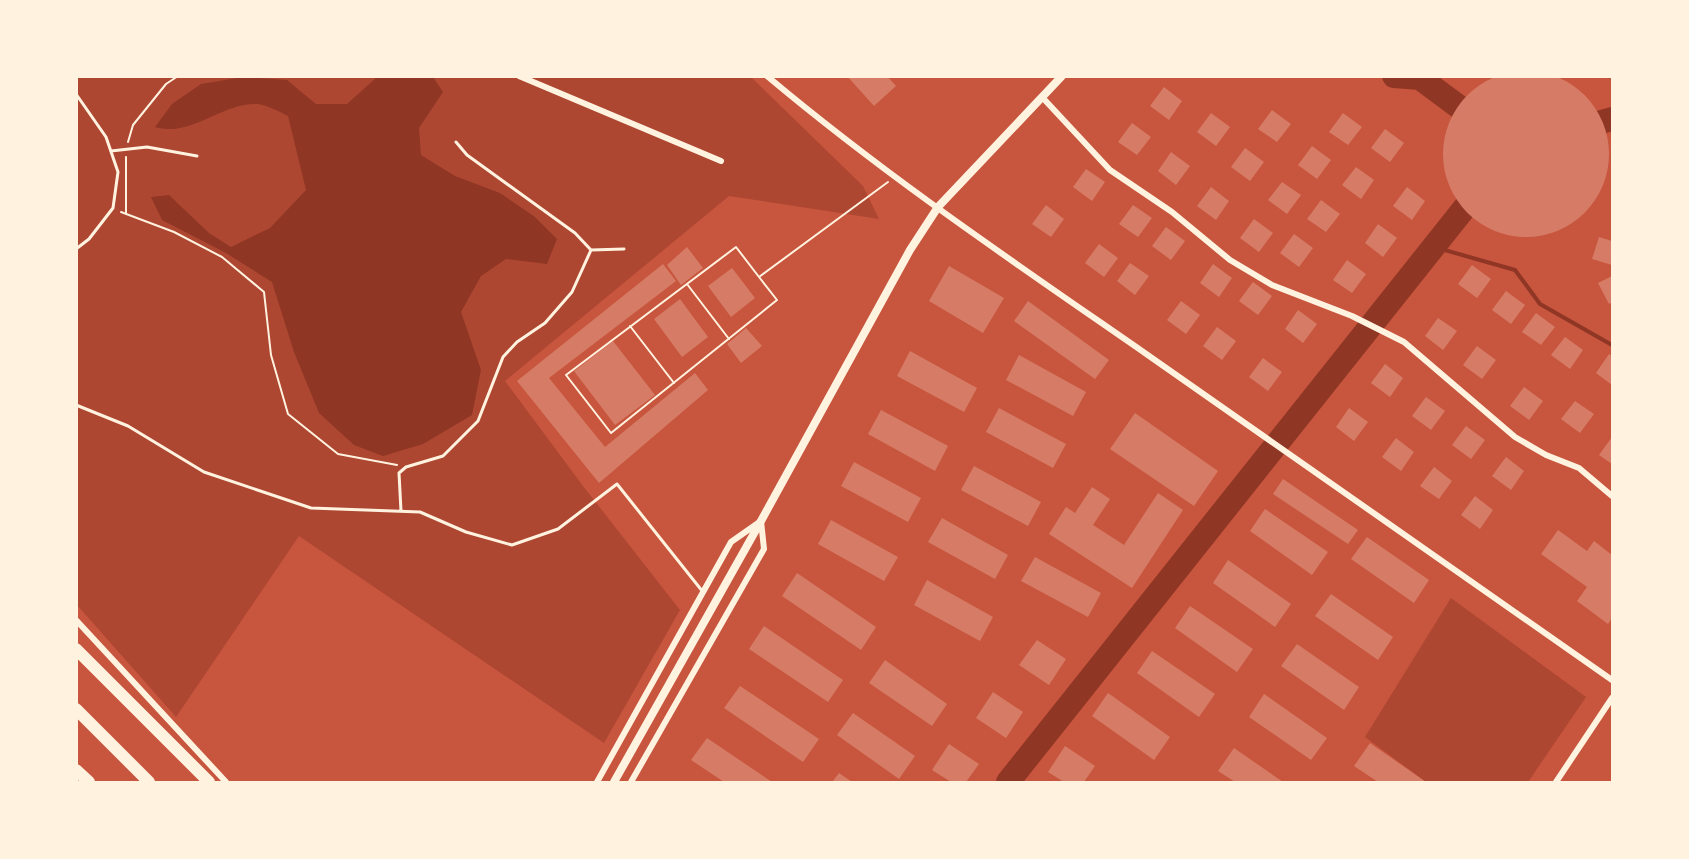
<svg xmlns="http://www.w3.org/2000/svg" width="1689" height="859" font-family="'Space Grotesk',sans-serif">
<rect width="100%" height="100%" fill="#c8553d"/>
<path fill="#ae4732" d="M76,77h675l112,109 16,33 -150,-23 -224,185 78,105 97,124 -76,133 -305,-207 -123,181 -99,-112z
M1451,598l135,99 -58,85h-102l-61,-45z"/>
<path fill="#8f3625" d="M243,77l44,3 29,24h31l30,-27h56l10,15 -24,36 2,27 34,21 45,17 35,24 22,22 -10,25 -41,-5 -25,17 -20,36 20,58 -9,45 -49,29 -40,12 -29,-11 -35,-32 -25,-61 -22,-70 -46,-29 -64,-33 -11,-23 18,-2 40,38 22,14 39,-19 36,-38 -18,-74c-8,-4 -21,-11 -30,-12 -36,-2 -67,34 -103,23l17,-23 29,-20z"/>
<g fill="none" stroke-linecap="round" stroke-linejoin="round">
<path stroke="#8f3625" stroke-width="4" d="M1434,247l81,23 25,34 72,41"/>
<path stroke="#8f3625" stroke-width="24" d="M1394,76l26,2 93,69
M1513,147l99,-28
M1008,782l505,-635"/>
</g>
<path fill="#d67c66" d="M1443 154a83 83 0 1 1 166 0a83 83 0 1 1-166 0Z
M847,76h40l9,10 -22,20z
M1164,87l18,14 -13,19 -19,-14z
M1272,110l19,14 -14,18 -19,-13z
M1211,113l19,14 -14,19 -19,-14z
M1343,113l19,14 -14,18 -19,-13z
M1132,123l19,14 -14,18 -19,-13z
M1385,129l19,14 -14,19 -19,-14z
M1312,146l19,14 -14,19 -19,-14z
M1245,148l19,14 -14,19 -19,-14z
M1171,152l19,14 -14,19 -18,-14z
M1356,167l18,13 -13,19 -19,-14z
M1086,169l19,13 -13,19 -19,-14z
M1282,182l19,13 -14,19 -19,-14z
M1211,187l18,14 -13,19 -19,-14z
M1407,187l18,14 -13,19 -19,-14z
M1321,200l19,14 -14,18 -19,-13z
M1046,205l18,14 -13,18 -19,-13z
M1133,205l19,13 -14,19 -19,-13z
M1254,219l19,14 -14,19 -19,-14z
M1378,224l19,14 -14,19 -18,-14z
M1166,227l19,14 -14,19 -19,-14z
M1294,234l19,14 -14,19 -19,-14z
M1599,237l13,4v24l-20,-6z
M1099,244l19,14 -14,19 -19,-14z
M687,247l16,21 -22,17 -14,-20z
M1347,260l19,14 -14,19 -19,-13z
M1130,263l19,13 -14,19 -18,-14z
M663,264l13,17 -127,97 56,69 90,-74 13,17 -109,93 -82,-102z
M1213,264l19,14 -13,19 -19,-14z
M1472,265l19,14 -14,19 -19,-14z
M949,266l55,32 -21,35 -54,-32z
M732,268l23,30 -24,19 -23,-31z
M1612,276v26l-3,2 -11,-21z
M1253,282l19,14 -14,19 -19,-14z
M1506,291l19,14 -14,19 -19,-14z
M680,299l28,38 -26,20 -28,-38z
M1028,301l81,59 -14,19 -81,-58z
M1181,301l19,14 -14,19 -19,-14z
M1298,310l19,14 -14,19 -18,-14z
M1536,313l19,14 -14,18 -19,-13z
M1438,318l19,13 -14,19 -18,-14z
M1217,327l19,14 -14,19 -19,-14z
M746,328l16,18 -21,17 -14,-19z
M1565,337l18,13 -13,19 -19,-14z
M613,341l42,54 -40,30 -41,-54z
M1477,346l19,14 -14,19 -19,-14z
M910,351l67,37 -13,24 -67,-36z
M1609,354l3,2v29l-16,-12z
M1019,355l67,37 -13,24 -67,-36z
M1263,358l19,14 -14,19 -19,-14z
M1385,364l18,14 -13,19 -19,-14z
M1524,387l19,14 -14,19 -19,-14z
M1426,397l19,14 -14,19 -19,-14z
M1575,401l19,13 -14,19 -19,-14z
M999,408l67,36 -13,24 -67,-36z
M1349,408l19,14 -14,19 -18,-14z
M881,410l67,36 -13,25 -67,-37z
M1135,413l83,58 -24,35 -84,-57z
M1466,426l19,14 -14,19 -19,-14z
M1612,437v27l-13,-9z
M1396,438l18,14 -13,19 -19,-14z
M1506,457l18,14 -13,19 -19,-14z
M854,462l67,36 -13,24 -67,-36z
M974,466l67,36 -13,24 -67,-36z
M1434,467l18,14 -13,18 -19,-13z
M1283,479l75,51 -10,14 -75,-50z
M1092,487l18,12 -17,26 31,20 34,-52 25,17 -51,78 -83,-54 17,-27 9,6z
M1475,496l18,14 -13,19 -19,-14z
M1265,509l63,43 -16,23 -62,-44z
M942,518l66,37 -13,24 -67,-37z
M831,520l67,37 -14,24 -66,-37z
M1558,530l29,21 7,-10 18,14v63l-4,6 -31,-23 10,-14 -46,-33z
M1367,537l62,43 -15,23 -63,-44z
M1035,557l66,36 -13,24 -67,-36z
M1228,560l63,44 -16,23 -62,-44z
M797,573l79,54 -15,23 -79,-54z
M927,580l66,37 -13,24 -66,-36z
M1331,594l62,43 -15,23 -63,-44z
M1190,606l63,43 -16,23 -62,-44z
M764,626l79,54 -15,22 -79,-53z
M1037,640l29,19 -17,26 -30,-20z
M1297,644l62,43 -15,23 -63,-44z
M1152,651l63,43 -16,23 -62,-44z
M885,660l62,44 -15,22 -63,-43z
M740,686l79,53 -16,23 -79,-54z
M993,692l30,20 -17,26 -30,-20z
M1108,693l62,44 -16,23 -62,-44z
M1264,694l63,44 -16,22 -62,-43z
M853,713l62,43 -16,23 -62,-44z
M707,738l65,44h-48l-33,-22z
M1370,743l56,39h-48l-24,-16z
M949,744l30,20 -13,18h-15l-19,-12z
M1065,746l30,20 -11,16h-20l-16,-10z
M1234,748l49,34h-48l-17,-11z
M839,773l13,9h-20z"/>
<g fill="none" stroke-linecap="round" stroke-linejoin="round">
<path stroke="#fff3e0" stroke-width="2" d="M128,142l5,-17 33,-41 12,-8
M121,212l53,20 48,25 42,35 7,63 17,59 50,40 59,11
M126,214v-57
M759,277l18,23 -166,133 -45,-58 170,-128 23,30 129,-95
M687,284l42,55
M630,326l44,57"/>
<path stroke="#fff3e0" stroke-width="3" d="M76,94l30,43 12,35 -5,36 -24,31 -13,10
M111,151l36,-4 50,9
M591,250l33,-1
M76,405l52,21 76,46 107,36 109,4 46,20 46,13 46,-16 59,-45 86,108
M401,511l-2,-38 7,-6 37,-11 35,-35 25,-64 14,-15 28,-19 27,-31 19,-42 -16,-17 -108,-78 -11,-13"/>
<path stroke="#fff3e0" stroke-width="6" d="M519,76l202,85
M767,76c119,100 248,187 375,275 158,109 314,219 470,329
M1042,97l68,73 62,42 58,48 42,25 80,31 52,26 111,95 31,18 33,13 33,28
M76,620l150,162
M597,782l134,-240 30,-21 3,28 -133,233
M1556,782l56,-84"/>
<path stroke="#fff3e0" stroke-width="8" d="M614,782l147,-261 149,-271 28,-43 124,-131"/>
<path stroke="#fff3e0" stroke-width="12" d="M76,649l133,133
M76,709l73,73
M76,770l13,12"/>
</g>
<rect width="1689" height="859" fill="none" stroke="#fff3e0" stroke-width="156"/>
</svg>
